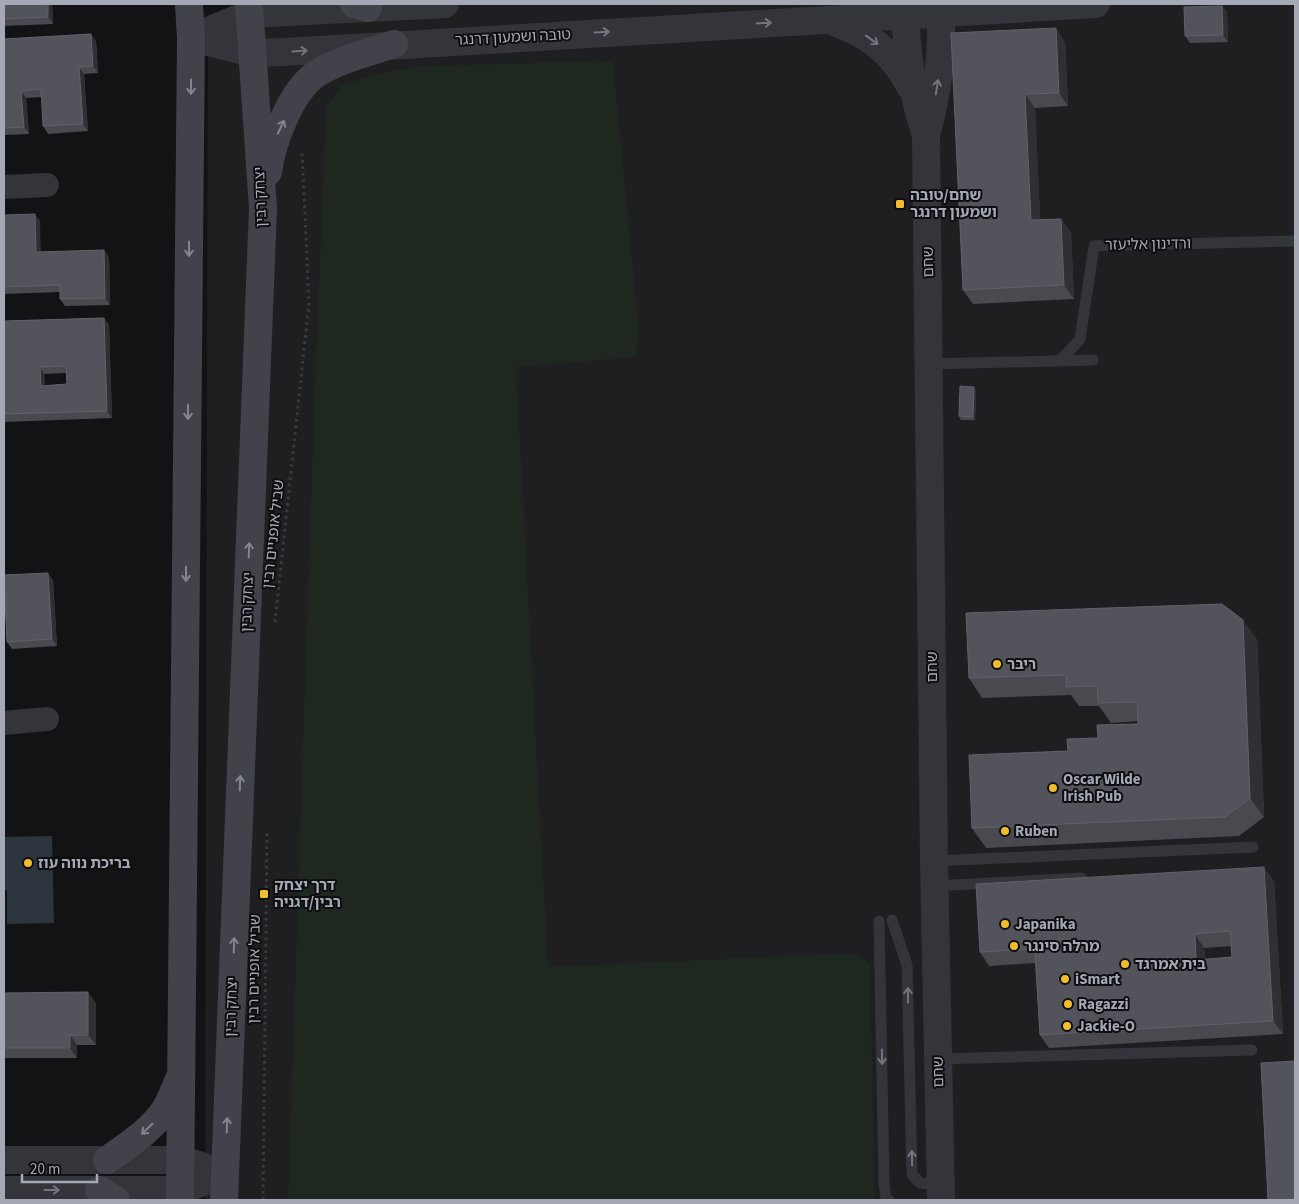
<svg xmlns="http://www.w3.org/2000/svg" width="1299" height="1204" font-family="'Source Sans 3','Noto Sans Hebrew',sans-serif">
<rect width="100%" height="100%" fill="#131315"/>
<path fill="#1f1f22" d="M430,4h865v1196h-1090l3,-1185z"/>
<path fill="#1f2721" d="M613,61l26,270 -3,26 -120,10 32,600 308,-14 14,12 5,235h-587l26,-793 12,-299 15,-22 35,-12 48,-8z"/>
<path fill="#2c353d" d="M52,836l2,87 -47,1v-34h-3v-53z"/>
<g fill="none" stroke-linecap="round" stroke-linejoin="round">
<path stroke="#3a3b41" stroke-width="3" stroke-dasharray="2.5 4" stroke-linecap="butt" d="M275,622l34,-319 -7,-152
M263,1200l4,-367"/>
<path stroke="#34353a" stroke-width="11" d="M1061,360l19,-21 14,-93 201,-5
M929,364l164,-4
M934,861l319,-14
M934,886l148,-8
M892,920l15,45 5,209 8,9 21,3
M879,921l5,261 2,16 3,2
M938,1059l314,-9"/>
<path stroke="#34353a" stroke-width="24" d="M4,187l43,-2
M4,723l43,-4"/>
<path stroke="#34353a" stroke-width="28" d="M905,4c1,44 6,88 21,131
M834,22c35,13 58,29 76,64
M191,38l61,15 33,-1 811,-48
M191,38l58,-24 196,-10
M4,1160h177l21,6
M4,1190h177l44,-16
M941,1200l-7,-339 -8,-726c13,-45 16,-85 15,-131"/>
<path stroke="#42434a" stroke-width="28" d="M354,4l14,4
M268,172c4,-30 23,-83 51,-100 23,-13 50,-20 75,-28
M107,1160c21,-15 45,-30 59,-52 5,-9 9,-19 13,-29
M99,1190l17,10
M180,1200l11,-1162 -2,-34
M224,1200l39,-992 -14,-204"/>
</g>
<path fill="#494a50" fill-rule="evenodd" d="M4,4h48l1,20 -49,2z
M1222,6l5,7 1,29 -38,1 -5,-7z
M951,33l114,9 3,64 -33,2 5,112 21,-1 10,14 3,66 -101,5 -10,-14z
M4,39l92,2 2,32 -14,1 4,57 -40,3 -5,-8 -1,-29 -16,1 3,36 -25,1z
M4,215l36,6v31l69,5 1,48 -45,1 -5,-7v-7l-56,2z
M104,318l5,7 3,93 -108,4v-101zM66,373l1,11 -22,2 -1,-12z
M974,387l2,3 -1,30h-14l-2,-4z
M53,580l4,66 -45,3 -5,-7z
M1257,639l7,178 -25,19 -253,12 -14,-20 96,-77 30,-13 40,-14v-3l-27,2 -12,-17h-20l-8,-11 -89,3 -13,-20z
M1274,881l9,153 -234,14 -9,-13 -5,-72 -46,3 -9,-14zM1232,946v11l-27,2 -1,-11z
M4,993l92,10v42h-19v13h-72l-1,-2z"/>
<path fill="#2f3034" d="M48,4h4l1,20 -5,-7z
M1222,6l5,7 1,29 -5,-7z
M1056,28l9,14 3,64 -9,-13z
M91,34l5,7 2,32 -5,-7z
M79,67l5,7 4,57 -5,-7z
M21,91l5,7 3,36 -5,-7z
M1025,94l10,14 6,126 -10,-14z
M35,214l5,7 1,38 -5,-7z
M1061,219l10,14 3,66 -10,-14z
M104,250l5,7 1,48 -5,-7z
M104,318l5,7 3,93 -5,-7z
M40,367l4,7 2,19 -5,-7z
M974,387l2,3 -1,30 -2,-3z
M48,573l5,7 4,66 -5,-7z
M1243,620l14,19 7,178 -14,-19z
M1264,867l10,14 9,153 -10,-13z
M1195,934l9,14 2,26 -10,-14z
M88,992l8,11v42l-8,-10z
M70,1035l7,10v13l-7,-10z"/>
<path fill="#53545b" stroke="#606169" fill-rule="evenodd" d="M4,4h44v13l-44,2z
M1222,6l1,29 -38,1 -1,-29z
M1056,28l3,65 -34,1 6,126 30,-1 3,66 -101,5 -12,-257z
M91,34l2,32 -14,1 4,57 -40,2 -2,-37 -20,2 3,36 -20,1v-89z
M35,214l1,38 68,-2 1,48 -45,1v-14l-56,2v-72z
M104,318l3,93 -103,3v-93zM66,366l1,18 -26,2 -1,-19z
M960,386l14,1 -1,30 -14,-1z
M48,573l4,66 -45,3 -3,-67z
M1222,604l21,16 7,178 -25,19 -253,11 -3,-73 99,-4 -1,-12 31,-1 -1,-13 41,-1 -1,-22 -39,1 -1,-17 -31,1v-12l-97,3 -3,-65z
M1264,867l9,154 -233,14 -5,-86 -55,3 -4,-68zM1230,931l2,26 -36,3 -1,-26z
M88,992v43h-18v13h-66v-55z
M1295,1061v139h-27l-7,-137z"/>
<defs><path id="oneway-shaft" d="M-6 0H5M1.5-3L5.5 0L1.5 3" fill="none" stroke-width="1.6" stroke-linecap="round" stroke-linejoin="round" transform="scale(1.25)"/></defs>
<g stroke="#72747e">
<use href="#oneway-shaft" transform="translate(764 23) rotate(-3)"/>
<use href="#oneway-shaft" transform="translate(602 32) rotate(-3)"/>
<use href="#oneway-shaft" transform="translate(872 40) rotate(36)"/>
<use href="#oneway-shaft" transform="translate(300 51) rotate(-4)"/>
<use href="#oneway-shaft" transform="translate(937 87) rotate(-81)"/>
<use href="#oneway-shaft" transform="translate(908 995) rotate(-91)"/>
<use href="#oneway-shaft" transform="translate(882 1057) rotate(89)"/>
<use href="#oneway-shaft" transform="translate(912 1158) rotate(-91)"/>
<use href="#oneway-shaft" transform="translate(52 1190)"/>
</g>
<g stroke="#828590">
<use href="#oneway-shaft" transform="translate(191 87) rotate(90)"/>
<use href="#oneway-shaft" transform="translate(281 127) rotate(-65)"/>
<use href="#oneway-shaft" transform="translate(189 249) rotate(90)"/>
<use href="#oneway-shaft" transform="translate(188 412) rotate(90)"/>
<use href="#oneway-shaft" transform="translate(249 550) rotate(-88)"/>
<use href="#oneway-shaft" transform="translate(186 574) rotate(90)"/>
<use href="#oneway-shaft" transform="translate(240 783) rotate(-88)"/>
<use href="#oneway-shaft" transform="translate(234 945) rotate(-88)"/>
<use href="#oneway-shaft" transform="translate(227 1125) rotate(-88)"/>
<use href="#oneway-shaft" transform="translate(147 1129) rotate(136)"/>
</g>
<g fill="#f1bd2f" stroke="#0e0e10" stroke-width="2">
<rect x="895" y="199" width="10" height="10" rx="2.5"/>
<circle cx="997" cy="664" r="5"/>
<circle cx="1053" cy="788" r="5"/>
<circle cx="1005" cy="831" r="5"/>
<circle cx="28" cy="863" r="5"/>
<rect x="259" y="889" width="10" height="10" rx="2.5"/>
<circle cx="1005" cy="924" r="5"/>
<circle cx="1014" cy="946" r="5"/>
<circle cx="1125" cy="964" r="5"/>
<circle cx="1065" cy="979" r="5"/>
<circle cx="1068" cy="1004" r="5"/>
<circle cx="1067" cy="1026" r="5"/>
</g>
<g text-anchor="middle" stroke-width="4" stroke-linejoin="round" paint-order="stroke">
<g font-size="15" fill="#a5a8b5" stroke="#0e0e10">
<text transform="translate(513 37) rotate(-3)" y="5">טובה ושמעון דרנגר</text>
<text transform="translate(260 197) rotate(-92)" y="5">יצחק רבין</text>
<text transform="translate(1148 244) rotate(-1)" y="5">ורדינון אליעזר</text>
<text transform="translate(928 262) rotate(-91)" y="5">שחם</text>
<text transform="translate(273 534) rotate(-84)" y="5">שביל אופניים רבין</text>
<text transform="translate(247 602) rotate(-88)" y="5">יצחק רבין</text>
<text transform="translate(932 667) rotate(-90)" y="5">שחם</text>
<text transform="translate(254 969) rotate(-89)" y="5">שביל אופניים רבין</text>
<text transform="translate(231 1007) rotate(-88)" y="5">יצחק רבין</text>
<text transform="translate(938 1072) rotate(-91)" y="5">שחם</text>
</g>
<g font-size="15" font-weight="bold" fill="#a5a8b5" stroke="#0e0e10" text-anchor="start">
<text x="910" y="200">שחם/טובה<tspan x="910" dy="17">ושמעון דרנגר</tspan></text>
<text x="1007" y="669">ריבר</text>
<text x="1063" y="784">Oscar Wilde<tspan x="1063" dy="17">Irish Pub</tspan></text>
<text x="1015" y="836">Ruben</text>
<text x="38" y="868">בריכת נווה עוז</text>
<text x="274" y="890">דרך יצחק<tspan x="274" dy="17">רבין/דגניה</tspan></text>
<text x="1015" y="929">Japanika</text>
<text x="1024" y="951">מרלה סינגר</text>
<text x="1135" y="969">בית אמרגד</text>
<text x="1075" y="984">iSmart</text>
<text x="1078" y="1009">Ragazzi</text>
<text x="1077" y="1031">Jackie-O</text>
</g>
</g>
<rect width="1299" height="1204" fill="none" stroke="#a5a8b5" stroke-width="10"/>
<path d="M22 1174v8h75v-8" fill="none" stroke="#a5a8b5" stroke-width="2.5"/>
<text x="30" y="1174" font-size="15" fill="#a5a8b5" stroke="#0e0e10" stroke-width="4" paint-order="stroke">20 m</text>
</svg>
